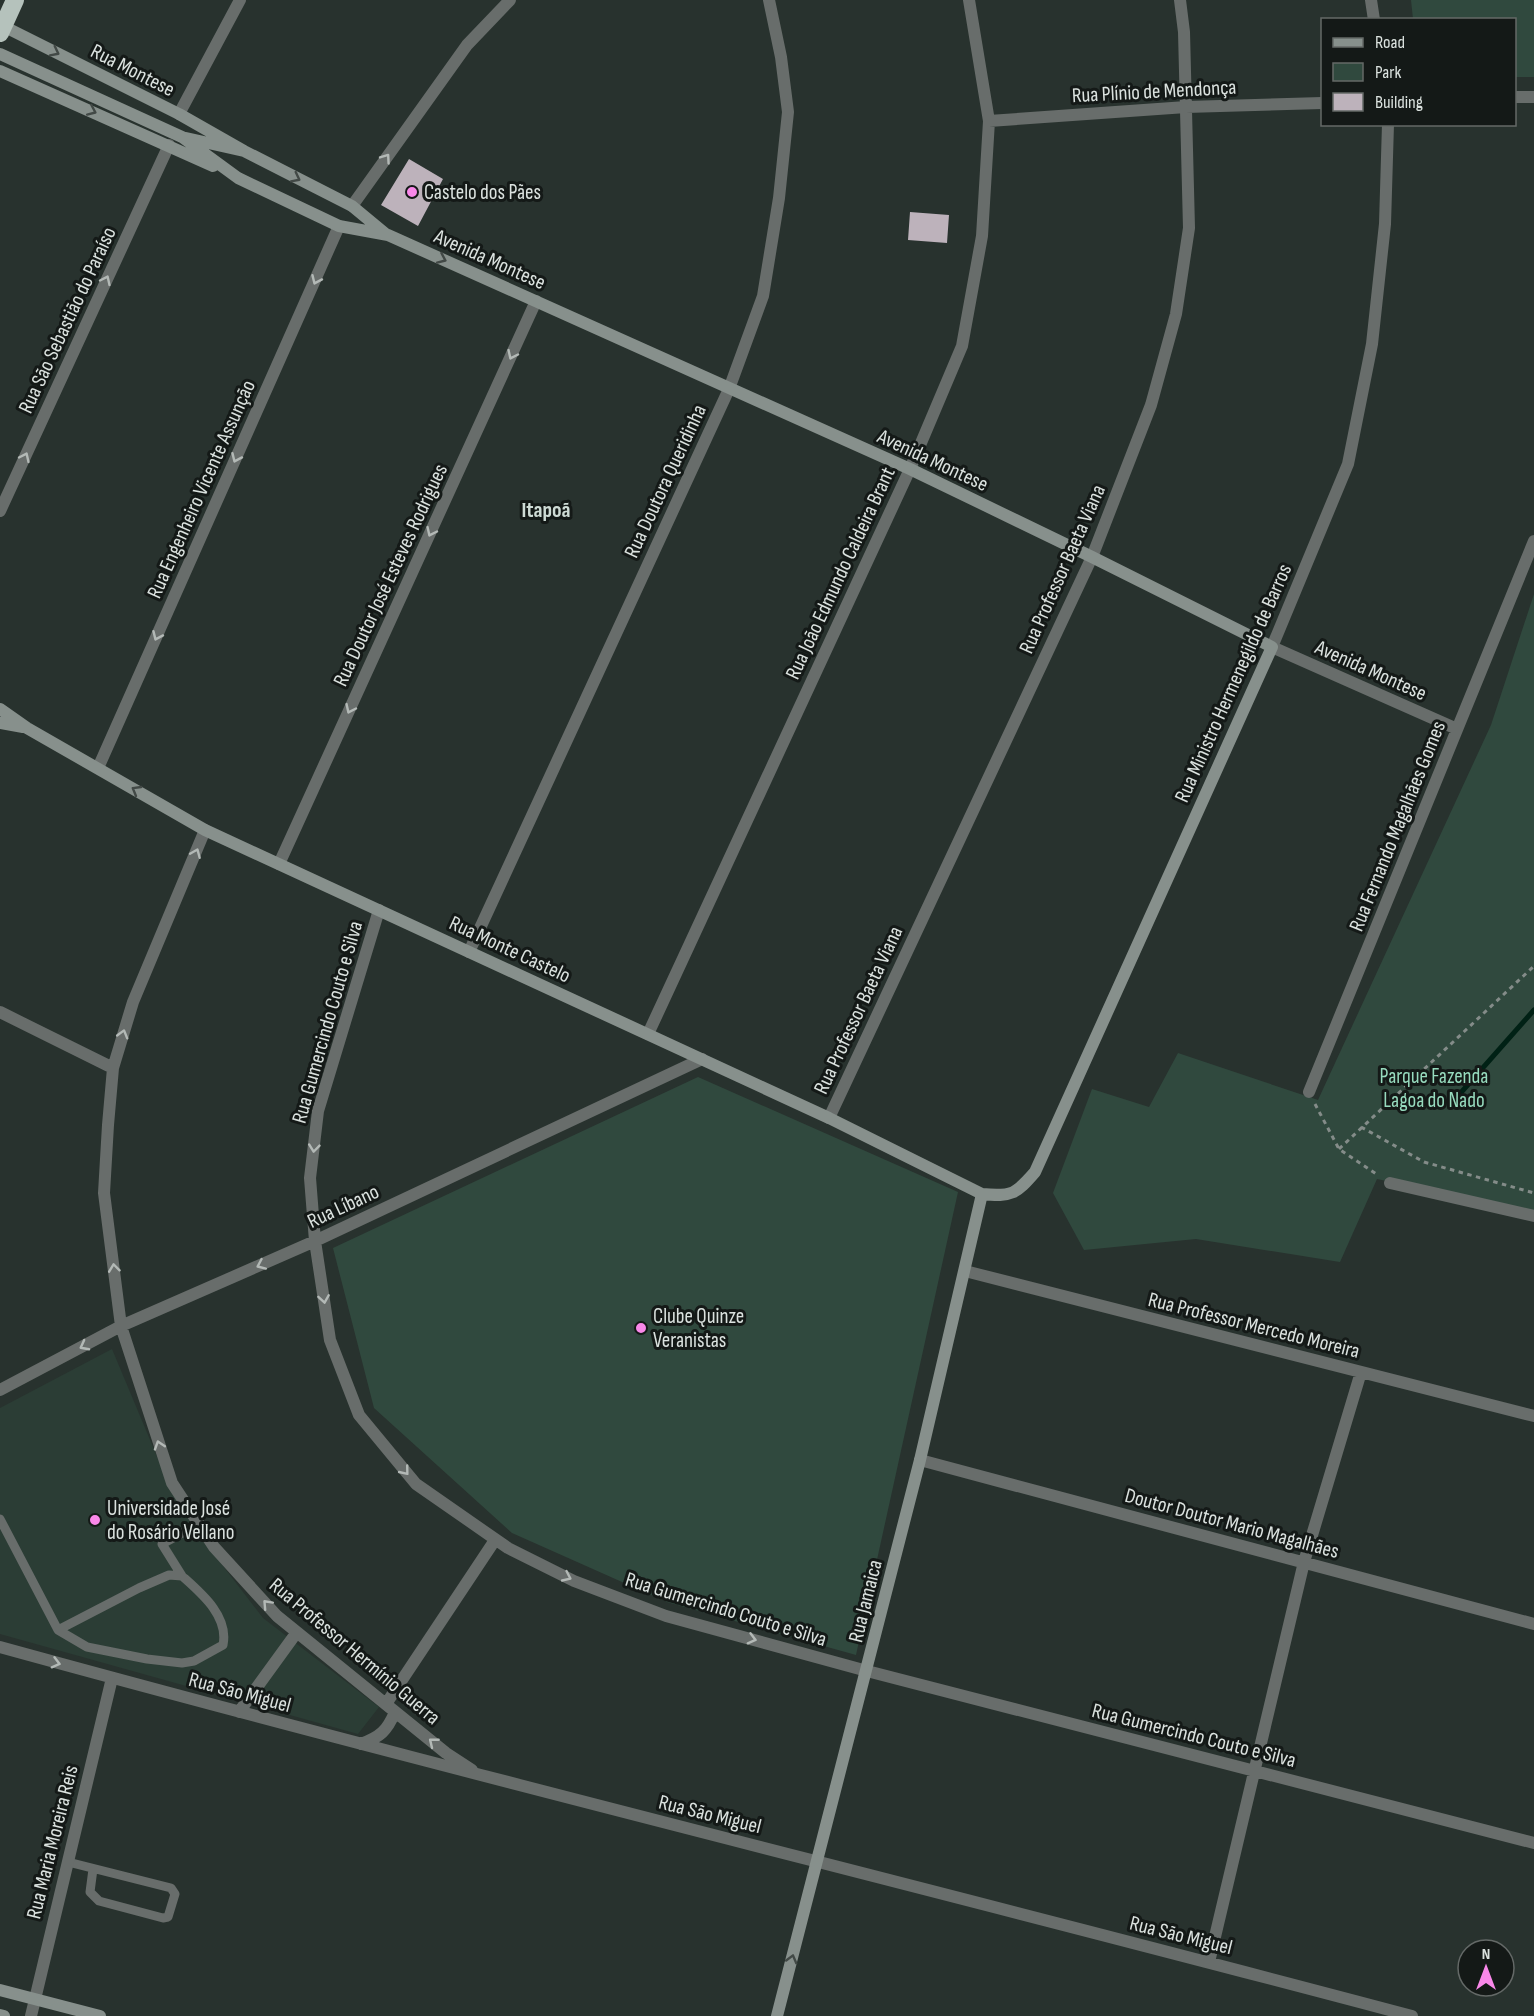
<svg xmlns="http://www.w3.org/2000/svg" width="1534" height="2016" font-family="'Sofia Sans Condensed',sans-serif">
<rect width="100%" height="100%" fill="#28322e"/>
<path fill="#2b3d35" d="M112,1349l59,141 39,59 53,69 116,89 -21,27 -358,-100v-226z"/>
<path fill="#30493e" d="M1411,0h123v77h-19l-1,-57 -101,-1z
M1534,594v618l-157,-33 -37,83 -144,-23 -112,11 -31,-57 39,-104 57,18 29,-54 140,47 173,-375z
M698,1077l260,115 -102,463 -189,-53 -155,-69 -138,-125 -41,-160z"/>
<g fill="none" stroke-linecap="round" stroke-linejoin="round">
<path stroke="#002115" stroke-width="5" d="M1450,1105l84,-95"/>
</g>
<path fill="#bdb2bb" d="M409,159l34,20 -25,47 -37,-21z
M910,212l39,3 -2,28 -39,-3z"/>
<g fill="none" stroke-linecap="round" stroke-linejoin="round">
<path stroke="#848c89" stroke-width="3" stroke-dasharray="4.5 4.5" stroke-linecap="butt" d="M1315,1104l24,45 39,26
M1361,1127l63,35 110,31
M1339,1149l195,-183"/>
<path stroke="#686d6b" stroke-width="9" d="M0,1519l58,111 29,17 60,12 35,4 12,-2 29,-16c6,-29 -22,-52 -41,-69l-13,-1 -30,13 -81,42
M182,1576l-20,-32 37,-20
M68,1862l103,26 4,6 -7,23 -5,1 -64,-17 -9,-9 3,-23"/>
<path stroke="#686d6b" stroke-width="12" d="M1371,0l3,20
M1514,97h20
M179,114l61,-114
M989,121l197,-14 136,-4
M1388,124l-3,100 -13,120 -24,120 -76,183 185,82
M352,206l115,-161 43,-45
M0,511l169,-366
M98,768l241,-542
M205,830l-72,172 -20,66 -5,57 -4,68 17,133 51,157 42,64 63,69 169,137 26,17
M279,864l257,-563
M379,910l-61,201 -8,67 5,63 15,99 29,75 57,69 92,64 66,33 92,35 201,55 667,172
M469,952l260,-563 34,-93 16,-98 9,-86 -7,-55 -12,-57
M0,1012l113,56
M648,1034l262,-565 52,-123 20,-110 7,-115 -20,-121
M1309,1092l225,-551
M829,1118l263,-561 59,-152 25,-91 13,-86 -5,-196 -4,-32
M1390,1183l144,33
M965,1271l569,145
M0,1390l121,-64 194,-85 387,-182
M920,1460l614,164
M0,1647c469,129 942,244 1412,369
M386,1704l109,-164
M239,1712l58,-80
M361,1744c19,-7 26,-13 34,-32
M1209,1962l95,-400 57,-190
M31,2016l81,-338"/>
<path stroke="#87908c" stroke-width="12" d="M3,26l176,88 65,37
M0,54l182,83 56,41 101,48 49,9 522,234 182,88 180,90 -237,525c-19,22 -23,25 -53,22l-153,-76 -624,-288 -178,-102 -27,-19
M0,71l213,95
M186,138l58,13 108,55 35,29
M0,723l23,4
M0,1990l100,26
M0,2015l4,1
M777,2016l143,-556 62,-266"/>
<path stroke="#b5c2bc" stroke-width="18" d="M0,33l15,-33"/>
</g>
<defs><path id="oneway-chevron" d="M-2-3.5L2.5 0L-2 3.5" fill="none" stroke-width="1.6" stroke-linecap="round" stroke-linejoin="round" transform="scale(1.5)"/></defs>
<g stroke="#424946">
<use href="#oneway-chevron" transform="translate(55 52) rotate(27)"/>
<use href="#oneway-chevron" transform="translate(92 111) rotate(24)"/>
<use href="#oneway-chevron" transform="translate(296 178) rotate(27)"/>
<use href="#oneway-chevron" transform="translate(442 259) rotate(24)"/>
<use href="#oneway-chevron" transform="translate(136 790) rotate(-150)"/>
<use href="#oneway-chevron" transform="translate(792 1959) rotate(-75)"/>
</g>
<g stroke="#b3b9b6">
<use href="#oneway-chevron" transform="translate(386 158) rotate(-55)"/>
<use href="#oneway-chevron" transform="translate(106 280) rotate(-65)"/>
<use href="#oneway-chevron" transform="translate(316 280) rotate(114)"/>
<use href="#oneway-chevron" transform="translate(512 355) rotate(115)"/>
<use href="#oneway-chevron" transform="translate(25 457) rotate(-65)"/>
<use href="#oneway-chevron" transform="translate(236 458) rotate(114)"/>
<use href="#oneway-chevron" transform="translate(431 532) rotate(115)"/>
<use href="#oneway-chevron" transform="translate(157 636) rotate(114)"/>
<use href="#oneway-chevron" transform="translate(350 709) rotate(115)"/>
<use href="#oneway-chevron" transform="translate(196 853) rotate(-67)"/>
<use href="#oneway-chevron" transform="translate(123 1034) rotate(-74)"/>
<use href="#oneway-chevron" transform="translate(314 1148) rotate(96)"/>
<use href="#oneway-chevron" transform="translate(261 1265) rotate(156)"/>
<use href="#oneway-chevron" transform="translate(114 1268) rotate(-97)"/>
<use href="#oneway-chevron" transform="translate(324 1299) rotate(81)"/>
<use href="#oneway-chevron" transform="translate(84 1346) rotate(152)"/>
<use href="#oneway-chevron" transform="translate(159 1445) rotate(-108)"/>
<use href="#oneway-chevron" transform="translate(405 1471) rotate(51)"/>
<use href="#oneway-chevron" transform="translate(567 1577) rotate(25)"/>
<use href="#oneway-chevron" transform="translate(267 1604) rotate(-133)"/>
<use href="#oneway-chevron" transform="translate(752 1639) rotate(15)"/>
<use href="#oneway-chevron" transform="translate(56 1663) rotate(15)"/>
<use href="#oneway-chevron" transform="translate(433 1742) rotate(-141)"/>
</g>
<g fill="#f988e9" stroke="#141917" stroke-width="2">
<circle cx="412" cy="192" r="6"/>
<circle cx="641" cy="1328" r="6"/>
<circle cx="95" cy="1520" r="6"/>
</g>
<g text-anchor="middle" stroke-width="6" stroke-linejoin="round" paint-order="stroke">
<g font-size="21" fill="#dbe2df" stroke="#141917">
<text transform="translate(133 70) rotate(27)" y="7">Rua Montese</text>
<text transform="translate(1154 91) rotate(-3)" y="7">Rua Plínio de Mendonça</text>
<text transform="translate(490 259) rotate(24)" y="7">Avenida Montese</text>
<text transform="translate(67 320) rotate(-65)" y="7">Rua São Sebastião do Paraíso</text>
<text transform="translate(933 460) rotate(25)" y="7">Avenida Montese</text>
<text transform="translate(665 481) rotate(-65)" y="7">Rua Doutora Queridinha</text>
<text transform="translate(201 489) rotate(-66)" y="7">Rua Engenheiro Vicente Assunção</text>
<text transform="translate(1062 569) rotate(-66)" y="7">Rua Professor Baeta Viana</text>
<text transform="translate(840 573) rotate(-65)" y="7">Rua João Edmundo Caldeira Brant</text>
<text transform="translate(390 575) rotate(-65)" y="7">Rua Doutor José Esteves Rodrigues</text>
<text transform="translate(1371 670) rotate(24)" y="7">Avenida Montese</text>
<text transform="translate(1233 683) rotate(-66)" y="7">Rua Ministro Hermenegildo de Barros</text>
<text transform="translate(1397 826) rotate(-68)" y="7">Rua Fernando Magalhães Gomes</text>
<text transform="translate(510 949) rotate(25)" y="7">Rua Monte Castelo</text>
<text transform="translate(858 1010) rotate(-65)" y="7">Rua Professor Baeta Viana</text>
<text transform="translate(327 1022) rotate(-74)" y="7">Rua Gumercindo Couto e Silva</text>
<text transform="translate(343 1206) rotate(-25)" y="7">Rua Líbano</text>
<text transform="translate(1254 1325) rotate(14)" y="7">Rua Professor Mercedo Moreira</text>
<text transform="translate(1232 1523) rotate(15)" y="7">Doutor Doutor Mario Magalhães</text>
<text transform="translate(865 1601) rotate(-76)" y="7">Rua Jamaica</text>
<text transform="translate(726 1609) rotate(17)" y="7">Rua Gumercindo Couto e Silva</text>
<text transform="translate(355 1651) rotate(40)" y="7">Rua Professor Hermínio Guerra</text>
<text transform="translate(240 1692) rotate(15)" y="7">Rua São Miguel</text>
<text transform="translate(1194 1735) rotate(14)" y="7">Rua Gumercindo Couto e Silva</text>
<text transform="translate(710 1814) rotate(14)" y="7">Rua São Miguel</text>
<text transform="translate(52 1842) rotate(-76)" y="7">Rua Maria Moreira Reis</text>
<text transform="translate(1181 1935) rotate(14)" y="7">Rua São Miguel</text>
</g>
<g font-size="21" fill="#dbe2df" stroke="#141917" text-anchor="start">
<text x="424" y="199">Castelo dos Pães</text>
<text x="653" y="1323">Clube Quinze<tspan x="653" dy="24">Veranistas</tspan></text>
<text x="107" y="1515">Universidade José<tspan x="107" dy="24">do Rosário Vellano</tspan></text>
</g>
<g font-size="21" fill="#97dbbe" stroke="#141917">
<text x="1434" y="1083">Parque Fazenda<tspan x="1434" dy="24">Lagoa do Nado</tspan></text>
</g>
<g font-size="22" font-weight="bold" fill="#cedbd5" stroke="#141917">
<text x="546" y="517">Itapoã</text>
</g>
</g>
<rect x="1321" y="18" width="195" height="108" fill="#141917" stroke="#646967" stroke-width="1.5"/>
<rect x="1333" y="38" width="30" height="9" fill="#87908c" stroke="#646967" stroke-width="1.5"/>
<text x="1375" y="48" font-size="18" fill="#dbe2df">Road</text>
<rect x="1333" y="63" width="30" height="18" fill="#30493e" stroke="#646967" stroke-width="1.5"/>
<text x="1375" y="78" font-size="18" fill="#dbe2df">Park</text>
<rect x="1333" y="93" width="30" height="18" fill="#bdb2bb" stroke="#646967" stroke-width="1.5"/>
<text x="1375" y="108" font-size="18" fill="#dbe2df">Building</text>
<g transform="translate(1486 1968)"><circle r="28" fill="#141917" stroke="#646967" stroke-width="1.5"/>
<path d="M0-4.5L10 22L0 15L-10 22Z" fill="#f988e9"/>
<text y="-9" font-size="16" font-weight="bold" text-anchor="middle" fill="#dbe2df">N</text>
</g>
</svg>
